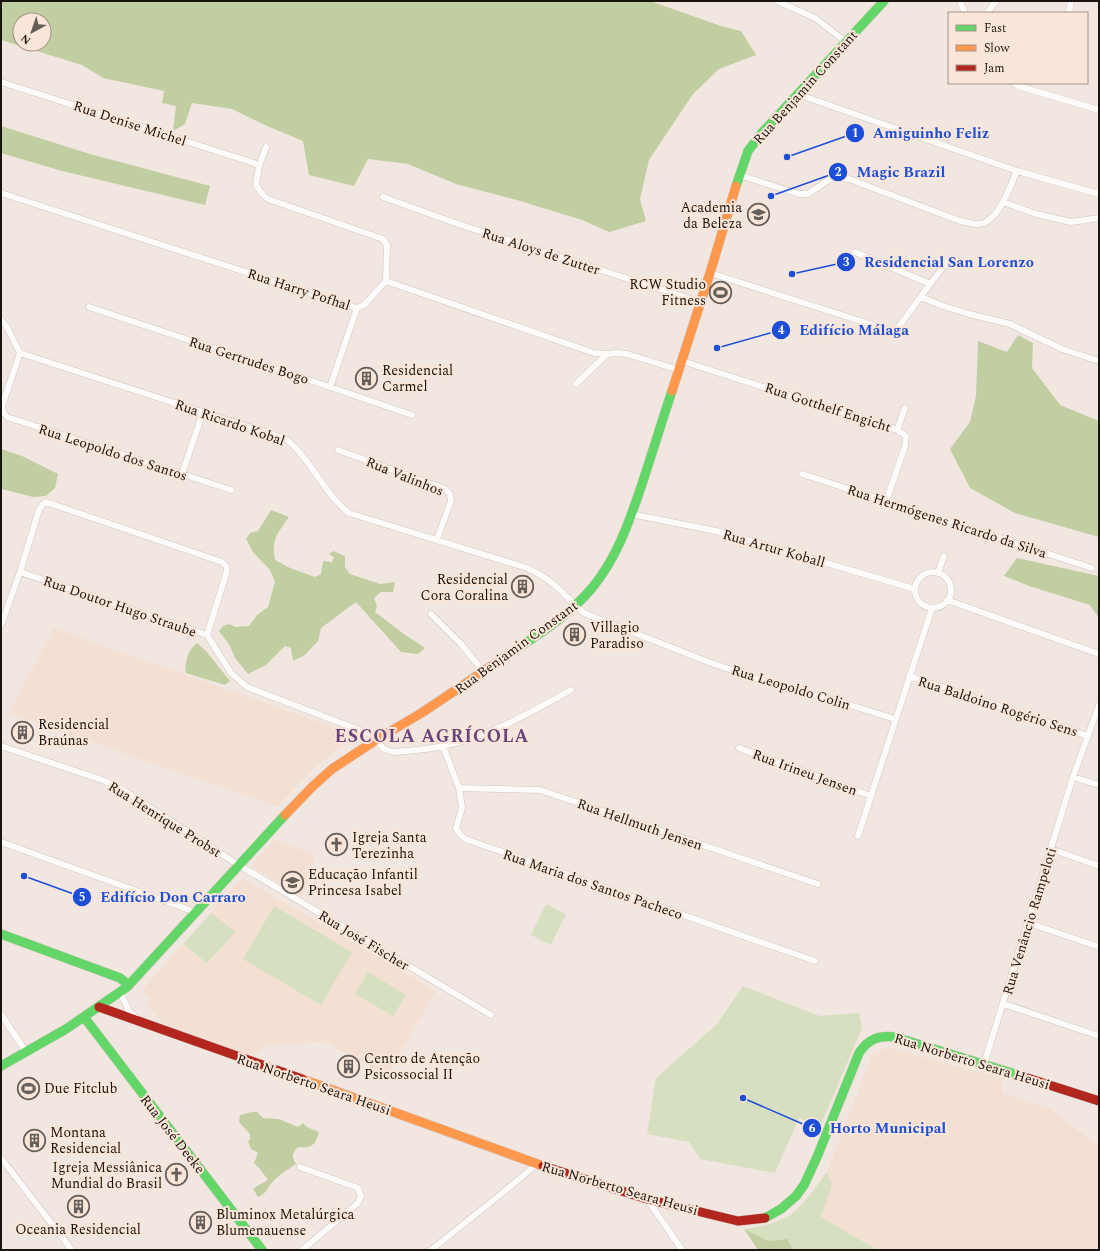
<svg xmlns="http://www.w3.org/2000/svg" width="1100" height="1251" font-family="Spectral,serif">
<rect width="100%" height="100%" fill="#f2e7e0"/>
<path fill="#f3e0d2" d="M54,628l301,107 -36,29 -25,24 -16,19 -269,-94z
M274,840l42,15 -14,42 -51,-31z
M242,878l194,113 -49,84 -63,-33 -58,3 -13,12 -87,-32 -20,-20 5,-6 -9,-8 41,-47 25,19 27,-31 -24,-19z
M888,1047l115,32 -1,14 47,15 47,36 3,3v103h-220l-12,-5 -46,-28 11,-31 -5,-14 45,-117z"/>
<path fill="#d7dfc1" d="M546,904l20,10 -15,31 -20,-10z
M274,906l78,46 -31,53 -78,-46z
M211,913l25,19 -29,31 -24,-19z
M368,972l38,23 -13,21 -38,-22z
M743,986l77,30 39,-3 3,15 -42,99 -21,-9 -24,55 -75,-14 -11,-17 -42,-8 9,-56 61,-54z
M827,1172l5,14 -11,31 46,27 12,6h-86l-5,-11 -20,2 -24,-12c13,-2 27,-4 39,-10 18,-8 32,-32 44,-47z"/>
<path fill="#c0cea1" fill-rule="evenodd" d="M1,1h649l71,25 20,5 15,24 -37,14 -26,25 -44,66 -9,39 6,22 -37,11 -27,-12 -65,-20 -61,-16 -48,-20 -40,-5 -14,27 -45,-11 -6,-34 -36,-15 -35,-17 -40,-6 -7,21 -12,7 3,-25 -14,-3 2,-12 -61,-13 -21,-13 -81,-25zM20,20h24v24h-24z
M1,126l89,28 120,32 -5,19 -143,-34 -61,-18z
M1018,335l15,8 -1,25 28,37 39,16v116l-84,-24 -45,-25 -20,-39 20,-27 6,-26 2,-55 29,11z
M1,449l21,7 36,18 -3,14 -9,8 -13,1 -31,-8 -1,1z
M271,510l18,7c-12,17 -18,22 -14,43l15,8 25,9 6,-3 2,-13 9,1 2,-5 -5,-3 4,-3 12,5v11l5,7 30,10 15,-2 -2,10h-12l-7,6 3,8 -2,6 29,22 21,14 -7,6 -17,-2 -45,-50 -35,26 -3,13 -13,14 -12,6 -2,-13 -6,-2 -19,19 -18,9 -13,-16 -5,-12 -11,-15 4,-5 6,-2 6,3 14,-1 8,-11 11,-8 7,-25 -5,-12 -17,-18 -7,-13 4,-6 8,-2z
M1017,558l82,18v42l-9,-13 -61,-19 -25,-10z
M197,643l9,8 24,30 -5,4 -39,-12c-2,-10 2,-23 11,-30z
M252,1112h5l6,6 16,1 19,8 5,-4 4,4 12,5c-3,13 -8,17 -21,15 -6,6 -7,9 -2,17 -9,6 -18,11 -25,20 -4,5 -6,11 -13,13l-5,-8c4,-4 11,-6 15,-9l-8,-11 -6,-6 4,-10 -7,-4 -3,-7 2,-3v-5l-11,-12 1,-7z
M744,1229l24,12 20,-2 5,11h-35z"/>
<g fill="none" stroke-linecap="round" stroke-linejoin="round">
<defs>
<path id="street" d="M777,1l38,17 31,24
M960,1l5,12
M987,13l9,-12
M1069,13l2,-12
M1,82l253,81 5,3 -3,19 7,10 5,4 115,40 4,6 -1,36
M1014,83l4,3 81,24
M797,94l220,77 82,23
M259,166l7,-19
M739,175l60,19h9l22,-15 8,-1 11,1 111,42c7,1 17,5 24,2 18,-9 25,-35 33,-52
M1,193l356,115 7,-3 22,-24 208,72 13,1 10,-1 10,1 52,16
M383,197l75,27 242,78
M1003,202l33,12 35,8 28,-4
M855,252l75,32
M710,273l185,59 35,-48 18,-23
M921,297l19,8 29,9 41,10 52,25 37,12
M89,307l241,80 27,-79
M1,320l6,7 13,26 266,86c26,21 37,54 63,74l178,55c11,5 22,12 31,20 10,9 17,19 28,26l125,49 65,22 61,16 58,18
M20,353l-18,53 1,6 4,5 224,73
M682,361l215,69 9,6 -1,10 -19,56
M576,384l31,-30
M330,387l82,28
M897,430l8,-22
M338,450l107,39 5,5 1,7 -14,38
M182,474l21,-62
M802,474l290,94
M631,514l85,17 199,58
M20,572l187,63 24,38 16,14 115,44 7,2 7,7 8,9 10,3c16,-2 33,-2 49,-6 45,-9 89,-34 128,-56
M915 590a18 18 0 1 1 36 0a18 18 0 1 1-36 0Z
M938,573l6,-17
M947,600l152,54
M431,614l30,30 22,27
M1,625l19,-53 19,-62 3,-5 4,-3 176,60 4,4 1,5 -20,64
M909,676l179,60
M1,746l104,35 21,11 111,72 254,151
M443,746l16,42 3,20 -6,20 4,6 5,5 350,122
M739,748l132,48
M1073,777l26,8
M459,788l81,2 278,94
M858,836l74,-228
M1,842l194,70
M1051,849l48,17
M1029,923l70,24
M120,992l9,19 7,6
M1004,1004l95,32
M1,1014l25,38
M984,1064l89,-287 26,-72
M1,1158l71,92
M300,1167l58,21 3,8 -3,7 -56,47
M647,1199l35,51
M431,1250l69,-55 37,-31"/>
<path id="fast" d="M736,186l12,-35 12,-16 124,-134
M499,661c32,-22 68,-43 93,-73 24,-29 36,-63 48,-98 11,-33 21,-66 32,-99
M1,934l119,44 9,7
M84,1017l178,233
M1,1066l65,-37 61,-42 158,-172
M765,1218l16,-9 15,-13 8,-11 13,-28 42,-104c9,-14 20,-18 36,-16l126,39"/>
<path id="slow" d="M672,391l38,-118 26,-87
M285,815l27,-28 20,-18 44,-29 47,-28 76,-51
M302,1079l241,87"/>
<path id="jam" d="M99,1007l203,72
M1021,1076l78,25
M543,1166l104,33 91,22 27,-3"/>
</defs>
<use href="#street" stroke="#cec5bf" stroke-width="7"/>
<use href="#fast" stroke="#cec5bf" stroke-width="10"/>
<use href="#slow" stroke="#cec5bf" stroke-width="10"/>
<use href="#jam" stroke="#cec5bf" stroke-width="10"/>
<use href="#street" stroke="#fdfbfa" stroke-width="6"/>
<use href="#fast" stroke="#63d668" stroke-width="9"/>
<use href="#slow" stroke="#ff974d" stroke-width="9"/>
<use href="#jam" stroke="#b3261e" stroke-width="9"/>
</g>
<defs>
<symbol id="university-ring" viewBox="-11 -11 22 22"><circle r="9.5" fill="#fae6d8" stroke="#665e58" stroke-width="1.5"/><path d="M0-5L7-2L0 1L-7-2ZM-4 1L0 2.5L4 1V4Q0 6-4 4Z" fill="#665e58"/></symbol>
<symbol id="stadium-ring" viewBox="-11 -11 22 22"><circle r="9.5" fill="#fae6d8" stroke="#665e58" stroke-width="1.5"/><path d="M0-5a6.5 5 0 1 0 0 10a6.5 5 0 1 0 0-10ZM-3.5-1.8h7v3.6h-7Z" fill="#665e58"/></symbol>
<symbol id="building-ring" viewBox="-11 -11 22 22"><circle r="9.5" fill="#fae6d8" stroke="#665e58" stroke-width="1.5"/><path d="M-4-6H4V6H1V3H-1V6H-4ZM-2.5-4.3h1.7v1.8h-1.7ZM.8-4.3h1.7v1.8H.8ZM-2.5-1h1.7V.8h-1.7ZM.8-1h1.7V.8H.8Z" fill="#665e58"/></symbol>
<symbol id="church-ring" viewBox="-11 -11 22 22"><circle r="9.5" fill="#fae6d8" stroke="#665e58" stroke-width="1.5"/><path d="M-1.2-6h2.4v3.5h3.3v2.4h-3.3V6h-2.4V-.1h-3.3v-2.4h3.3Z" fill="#665e58"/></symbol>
<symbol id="school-ring" viewBox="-11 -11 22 22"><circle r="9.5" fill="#fae6d8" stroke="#665e58" stroke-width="1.5"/><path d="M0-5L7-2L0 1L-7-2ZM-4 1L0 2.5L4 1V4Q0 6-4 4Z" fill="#665e58"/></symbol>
</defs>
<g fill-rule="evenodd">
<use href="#university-ring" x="746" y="202" width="25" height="25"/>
<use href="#stadium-ring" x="708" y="280" width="25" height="25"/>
<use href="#building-ring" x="354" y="366" width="25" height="25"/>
<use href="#building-ring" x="510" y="574" width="25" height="25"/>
<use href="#building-ring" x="562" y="622" width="25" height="25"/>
<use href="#building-ring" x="10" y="720" width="25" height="25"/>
<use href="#church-ring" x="324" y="832" width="25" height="25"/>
<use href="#school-ring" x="280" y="870" width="25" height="25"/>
<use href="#building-ring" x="336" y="1054" width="25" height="25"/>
<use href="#stadium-ring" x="16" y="1076" width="25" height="25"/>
<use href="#building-ring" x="22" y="1128" width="25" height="25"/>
<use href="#church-ring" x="164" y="1162" width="25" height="25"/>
<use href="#building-ring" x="66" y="1194" width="25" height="25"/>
<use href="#building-ring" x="188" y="1210" width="25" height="25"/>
</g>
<g text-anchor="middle" stroke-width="4" stroke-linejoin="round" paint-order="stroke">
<g font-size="14" fill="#1a140f" stroke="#fae6d8">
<text transform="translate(805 87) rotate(-48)" y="5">Rua Benjamin Constant</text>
<text transform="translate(130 123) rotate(18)" y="5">Rua Denise Michel</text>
<text transform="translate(541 251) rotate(18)" y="5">Rua Aloys de Zutter</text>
<text transform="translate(299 289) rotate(18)" y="5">Rua Harry Pofhal</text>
<text transform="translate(249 360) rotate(18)" y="5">Rua Gertrudes Bogo</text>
<text transform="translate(828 407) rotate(18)" y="5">Rua Gotthelf Engicht</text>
<text transform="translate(230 422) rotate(19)" y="5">Rua Ricardo Kobal</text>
<text transform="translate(113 452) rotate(18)" y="5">Rua Leopoldo dos Santos</text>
<text transform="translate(405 476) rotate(22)" y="5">Rua Valinhos</text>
<text transform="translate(947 521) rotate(18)" y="5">Rua Hermógenes Ricardo da Silva</text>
<text transform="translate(774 548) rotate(16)" y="5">Rua Artur Koball</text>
<text transform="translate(120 606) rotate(19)" y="5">Rua Doutor Hugo Straube</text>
<text transform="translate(516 647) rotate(-36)" y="5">Rua Benjamin Constant</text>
<text transform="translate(791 687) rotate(17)" y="5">Rua Leopoldo Colin</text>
<text transform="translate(998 706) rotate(18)" y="5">Rua Baldoino Rogério Sens</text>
<text transform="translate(805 772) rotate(20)" y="5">Rua Irineu Jensen</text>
<text transform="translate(165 819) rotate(32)" y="5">Rua Henrique Probst</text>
<text transform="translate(640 824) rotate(19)" y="5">Rua Hellmuth Jensen</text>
<text transform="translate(593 884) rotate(19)" y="5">Rua Maria dos Santos Pacheco</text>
<text transform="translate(1029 921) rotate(-73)" y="5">Rua Venâncio Rampeloti</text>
<text transform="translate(364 940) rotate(31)" y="5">Rua José Fischer</text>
<text transform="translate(972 1061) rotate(17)" y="5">Rua Norberto Seara Heusi</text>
<text transform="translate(314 1084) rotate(19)" y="5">Rua Norberto Seara Heusi</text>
<text transform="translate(173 1134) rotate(52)" y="5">Rua José Deeke</text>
<text transform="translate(620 1188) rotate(16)" y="5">Rua Norberto Seara Heusi</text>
</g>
<g font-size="14" fill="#1a140f" stroke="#fae6d8" text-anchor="start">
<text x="742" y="212" text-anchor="end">Academia<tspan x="742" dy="16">da Beleza</tspan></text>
<text x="706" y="289" text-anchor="end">RCW Studio<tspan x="706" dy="16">Fitness</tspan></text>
<text x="382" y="375">Residencial<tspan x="382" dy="16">Carmel</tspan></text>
<text x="508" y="584" text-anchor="end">Residencial<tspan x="508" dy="16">Cora Coralina</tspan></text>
<text x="590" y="632">Villagio<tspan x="590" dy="16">Paradiso</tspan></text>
<text x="38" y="729">Residencial<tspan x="38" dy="16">Braúnas</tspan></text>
<text x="352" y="842">Igreja Santa<tspan x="352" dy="16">Terezinha</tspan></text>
<text x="308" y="879">Educação Infantil<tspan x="308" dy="16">Princesa Isabel</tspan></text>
<text x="364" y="1063">Centro de Atenção<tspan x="364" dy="16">Psicossocial II</tspan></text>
<text x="44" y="1093">Due Fitclub</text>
<text x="50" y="1137">Montana<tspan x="50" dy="16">Residencial</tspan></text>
<text x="162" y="1172" text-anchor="end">Igreja Messiânica<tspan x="162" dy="16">Mundial do Brasil</tspan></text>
<text x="216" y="1219">Bluminox Metalúrgica<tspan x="216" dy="16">Blumenauense</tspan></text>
<text x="78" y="1234" text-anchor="middle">Oceania Residencial</text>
</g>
<g font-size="18" font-weight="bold" letter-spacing="1" fill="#6c447d" stroke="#fae6d8">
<text x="432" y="742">ESCOLA AGRÍCOLA</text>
</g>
</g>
<path fill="none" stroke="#1d4ed8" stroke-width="1.5" d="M787 157L855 133M771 196L838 172M792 274L846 262M717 348L781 330M24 876L82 897M743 1098L812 1128"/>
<g fill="#1d4ed8" stroke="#fae6d8" stroke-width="1.5">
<circle cx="787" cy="157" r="4"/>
<circle cx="771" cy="196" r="4"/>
<circle cx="792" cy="274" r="4"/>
<circle cx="717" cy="348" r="4"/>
<circle cx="24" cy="876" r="4"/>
<circle cx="743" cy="1098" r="4"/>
<circle cx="855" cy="133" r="10"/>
<circle cx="838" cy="172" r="10"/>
<circle cx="846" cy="262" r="10"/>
<circle cx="781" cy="330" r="10"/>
<circle cx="82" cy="897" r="10"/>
<circle cx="812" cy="1128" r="10"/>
</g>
<g font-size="12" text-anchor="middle" font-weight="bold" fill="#fff">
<text x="855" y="137">1</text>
<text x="838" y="176">2</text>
<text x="846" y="266">3</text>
<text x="781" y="334">4</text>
<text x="82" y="901">5</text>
<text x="812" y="1132">6</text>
</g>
<g font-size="15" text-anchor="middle" font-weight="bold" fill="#1d4ed8" stroke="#fae6d8" stroke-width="4" stroke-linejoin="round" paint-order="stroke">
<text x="931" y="138">Amiguinho Feliz</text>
<text x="901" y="177">Magic Brazil</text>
<text x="949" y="267">Residencial San Lorenzo</text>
<text x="854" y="335">Edifício Málaga</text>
<text x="173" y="902">Edifício Don Carraro</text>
<text x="888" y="1133">Horto Municipal</text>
</g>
<rect width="1100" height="1251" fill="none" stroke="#1a140f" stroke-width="4"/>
<rect x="948" y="12" width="140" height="72" fill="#fae6d8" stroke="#a09288"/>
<rect x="956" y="25" width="20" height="6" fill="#63d668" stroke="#a09288"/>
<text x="984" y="32" font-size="12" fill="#1a140f">Fast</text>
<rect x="956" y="45" width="20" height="6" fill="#ff974d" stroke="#a09288"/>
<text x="984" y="52" font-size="12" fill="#1a140f">Slow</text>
<rect x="956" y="65" width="20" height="6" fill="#b3261e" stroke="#a09288"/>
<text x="984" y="72" font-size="12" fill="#1a140f">Jam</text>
<g transform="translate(32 32) rotate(220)"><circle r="19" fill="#fae6d8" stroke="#a09288"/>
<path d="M0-3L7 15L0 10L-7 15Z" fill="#665e58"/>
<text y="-6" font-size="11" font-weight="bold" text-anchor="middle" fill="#1a140f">N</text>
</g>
</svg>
